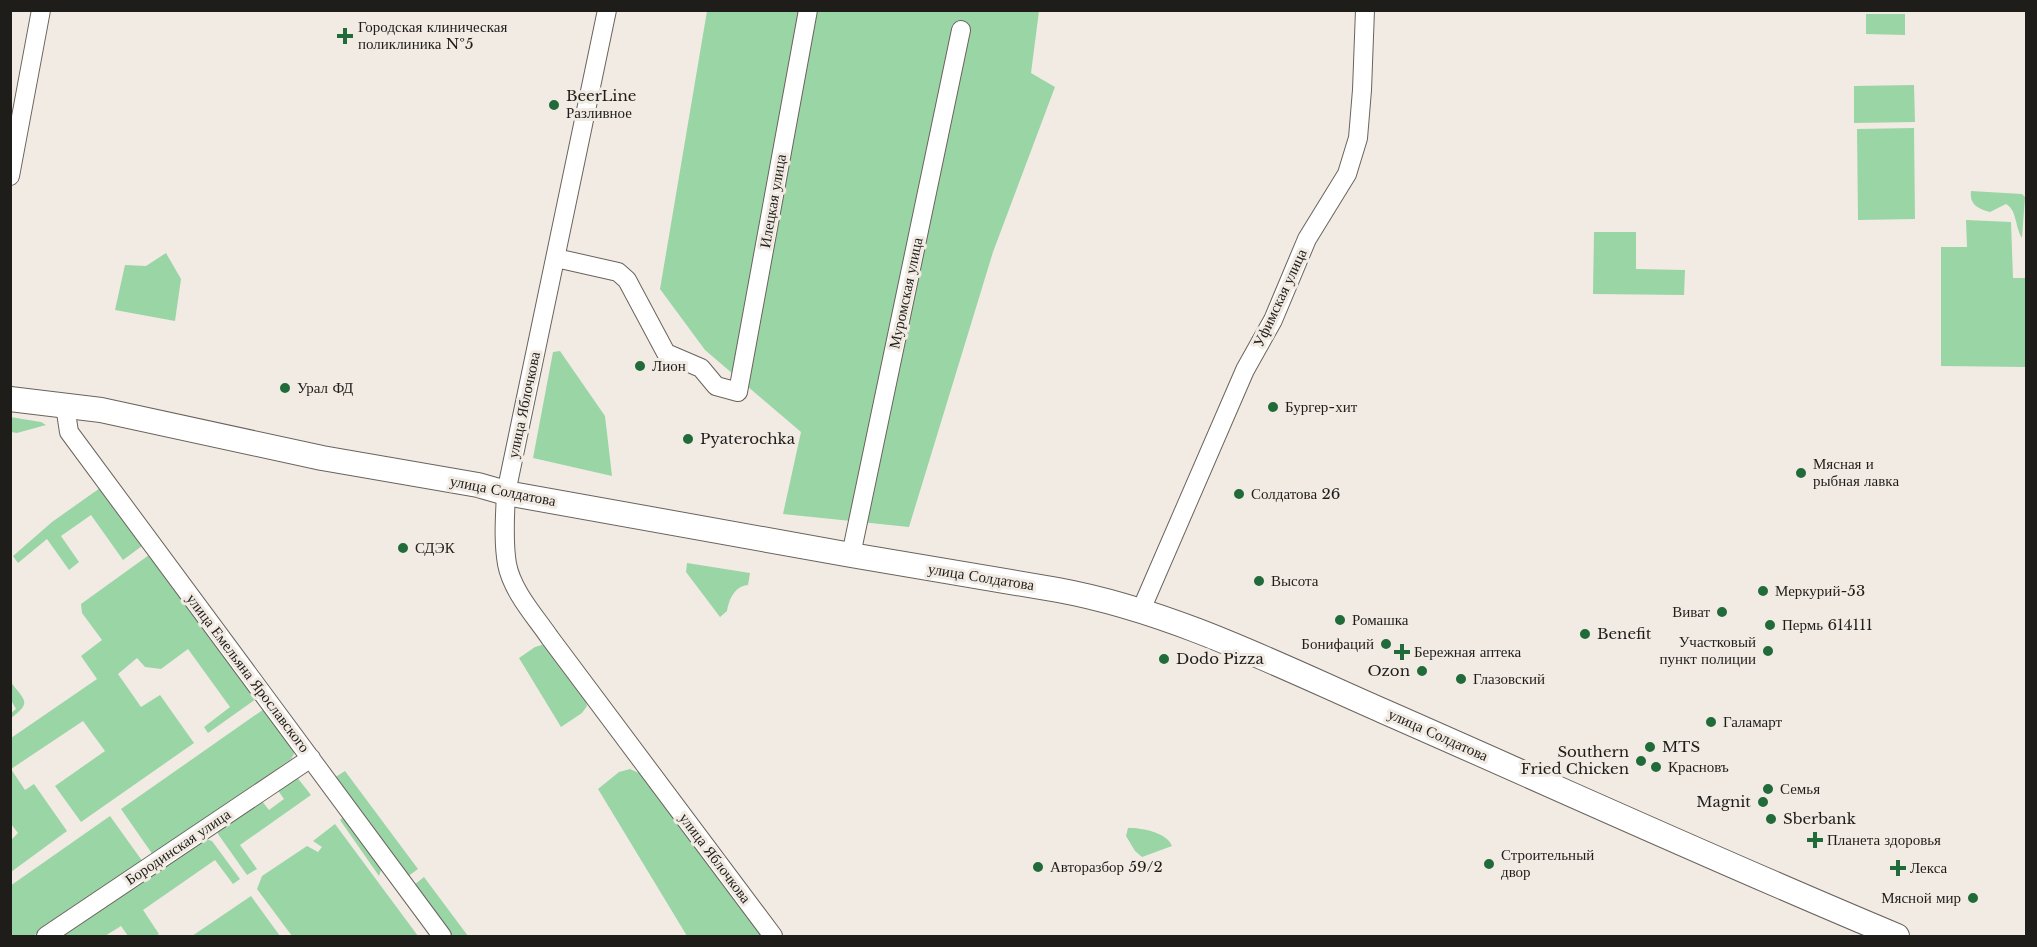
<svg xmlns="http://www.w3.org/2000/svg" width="2037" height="947" font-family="'Libre Baskerville',serif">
<rect width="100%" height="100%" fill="#f2ebe3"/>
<path fill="#9ad5a6" d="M707,11h332l-8,62 24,14 -62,165 -84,275 -126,-13 18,-82 -96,-82 -45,-61z
M1866,14h39v21l-39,-1z
M1914,85l1,37 -61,1v-37z
M1914,128l1,91 -57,1 -1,-91z
M1971,191l51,3 3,3 -3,41c-7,-11 -5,-28 -16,-34l-16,8c-11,-3 -21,-7 -19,-21z
M1966,220l45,2 2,56h13v89l-85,-1v-119h26z
M1594,232h42v37l49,1 -1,25 -91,-1z
M166,253l15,26 -6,42 -60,-11 10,-45 21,1z
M560,351l45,65 7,60 -79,-18 20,-106z
M10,417l31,5 5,3 -29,8 -6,-1z
M100,488l42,58 -19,14 -32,-45 -30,21 18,26 -10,8 -22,-31 -29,24 -5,-7 39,-34z
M149,555l107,144 -48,34 -4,-6 26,-20 -42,-58 -27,20 -16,-2 -8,-9 -19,16 23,33 19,-12 34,48 -113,79 -26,-36 50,-35 -22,-30 -72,48 14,21 9,-6 33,47 -56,41v-32l7,-7 -7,-9v-86l86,-59 -16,-23 21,-16 -20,-27 -1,-9z
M687,563l63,10 -2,12c-13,1 -19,14 -21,26l-7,6 -34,-45z
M545,644l39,51 3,11 -5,7 -21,14 -42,-69 16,-11z
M10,681c14,19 23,21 1,37v-5l5,-4 -5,-9z
M264,709l29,39 1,6 -3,5 -138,96 -32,-46z
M630,769l11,5 121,162h-75l-89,-147 21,-17z
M345,771l73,98 -11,8 -73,-99z
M296,776l15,19 -71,50 17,24 -10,6 -29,-41v-4l43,-30 8,10 15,-11 -7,-10z
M110,816l33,46 -110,74h-22l-1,-50z
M345,816l37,51 -3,9 -39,-56z
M335,824l83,112h-126l-35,-47 5,-13 45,-30 11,6 4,-5 -9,-6z
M1128,828c13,-1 40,5 44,18l-30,11 -7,-6 -9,-15z
M206,839l6,2 28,38 -7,5 -18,-24 -72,50 16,24 -3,2h-28l-7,-10 -16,10h-49z
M424,877l44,59h-16l-38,-51z
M251,896l29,40h-88z"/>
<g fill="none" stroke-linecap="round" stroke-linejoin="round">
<defs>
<path id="minor" d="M607,10l-101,483c-1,23 -3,48 1,71 5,27 28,52 43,74l223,298
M10,176l31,-166
M556,258l62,14 9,8 39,73 35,15 15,18 22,6 70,-382
M65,406l4,26 373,504
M851,555l110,-525
M1141,610l104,-240 28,-50 34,-81 40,-65 11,-36 4,-48 3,-80
M46,936l265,-178"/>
<path id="major" d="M10,399l91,11 221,48 156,27 28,8 345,62 207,35c114,21 220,75 325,121 171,75 341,153 514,225"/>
</defs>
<use href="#minor" stroke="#6a635d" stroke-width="20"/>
<use href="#major" stroke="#6a635d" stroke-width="26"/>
<use href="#minor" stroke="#fff" stroke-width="18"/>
<use href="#major" stroke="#fff" stroke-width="24"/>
</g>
<g fill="#206b39" stroke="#f2ebe3" stroke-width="2">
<path d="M342 27h6v6h6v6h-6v6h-6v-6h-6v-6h6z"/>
<circle cx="554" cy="105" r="6"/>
<circle cx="640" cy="366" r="6"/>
<circle cx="285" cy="388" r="6"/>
<circle cx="1273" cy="407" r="6"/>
<circle cx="688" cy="439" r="6"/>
<circle cx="1801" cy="473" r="6"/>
<circle cx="1239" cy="494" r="6"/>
<circle cx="403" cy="548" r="6"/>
<circle cx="1259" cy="581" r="6"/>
<circle cx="1763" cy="591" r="6"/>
<circle cx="1722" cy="612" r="6"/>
<circle cx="1340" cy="620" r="6"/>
<circle cx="1770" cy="625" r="6"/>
<circle cx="1585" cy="634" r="6"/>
<circle cx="1386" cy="644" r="6"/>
<circle cx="1768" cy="651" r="6"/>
<path d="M1399 643h6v6h6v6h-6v6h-6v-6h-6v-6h6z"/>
<circle cx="1164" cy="659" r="6"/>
<circle cx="1422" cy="671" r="6"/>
<circle cx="1461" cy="679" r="6"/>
<circle cx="1711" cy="722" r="6"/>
<circle cx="1650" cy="747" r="6"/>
<circle cx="1641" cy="761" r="6"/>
<circle cx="1656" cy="767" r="6"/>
<circle cx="1768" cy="789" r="6"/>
<circle cx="1763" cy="802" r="6"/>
<circle cx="1771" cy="819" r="6"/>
<path d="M1812 831h6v6h6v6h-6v6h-6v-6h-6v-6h6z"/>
<circle cx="1489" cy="864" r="6"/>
<circle cx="1038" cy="867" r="6"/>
<path d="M1895 859h6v6h6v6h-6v6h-6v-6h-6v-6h6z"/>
<circle cx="1973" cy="898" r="6"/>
</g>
<g text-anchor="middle" stroke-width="6" stroke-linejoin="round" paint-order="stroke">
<g font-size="15" fill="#1f1d1a" stroke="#f2ebe3" text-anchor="start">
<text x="358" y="32">Городская клиническая<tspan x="358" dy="17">поликлиника №5</tspan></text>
<text x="566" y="101">BeerLine<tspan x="566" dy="17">Разливное</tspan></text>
<text x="652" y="371">Лион</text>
<text x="297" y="393">Урал ФД</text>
<text x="1285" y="412">Бургер-хит</text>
<text x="700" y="444">Pyaterochka</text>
<text x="1813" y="469">Мясная и<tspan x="1813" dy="17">рыбная лавка</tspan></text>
<text x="1251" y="499">Солдатова 26</text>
<text x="415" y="553">СДЭК</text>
<text x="1271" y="586">Высота</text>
<text x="1775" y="596">Меркурий-53</text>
<text x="1710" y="617" text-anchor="end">Виват</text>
<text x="1352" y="625">Ромашка</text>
<text x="1782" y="630">Пермь 614111</text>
<text x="1597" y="639">Benefit</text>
<text x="1756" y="647" text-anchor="end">Участковый<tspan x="1756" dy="17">пункт полиции</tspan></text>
<text x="1374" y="649" text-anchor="end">Бонифаций</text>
<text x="1414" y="657">Бережная аптека</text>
<text x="1176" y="664">Dodo Pizza</text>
<text x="1410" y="676" text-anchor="end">Ozon</text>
<text x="1473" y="684">Глазовский</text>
<text x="1723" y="727">Галамарт</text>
<text x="1662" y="752">MTS</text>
<text x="1629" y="757" text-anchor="end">Southern<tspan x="1629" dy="17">Fried Chicken</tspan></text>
<text x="1668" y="772">Красновъ</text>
<text x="1780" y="794">Семья</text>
<text x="1751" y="807" text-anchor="end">Magnit</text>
<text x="1783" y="824">Sberbank</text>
<text x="1827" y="845">Планета здоровья</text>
<text x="1501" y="860">Строительный<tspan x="1501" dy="17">двор</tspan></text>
<text x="1050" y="872">Авторазбор 59/2</text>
<text x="1910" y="873">Лекса</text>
<text x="1961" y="903" text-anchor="end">Мясной мир</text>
</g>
<g font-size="15" fill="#1f1d1a" stroke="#f2ebe3">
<text transform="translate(773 201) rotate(-80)" y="5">Илецкая улица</text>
<text transform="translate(906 293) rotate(-78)" y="5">Муромская улица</text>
<text transform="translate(1280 298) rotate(-65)" y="5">Уфимская улица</text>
<text transform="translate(524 405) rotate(-78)" y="5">улица Яблочкова</text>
<text transform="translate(503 491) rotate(11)" y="5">улица Солдатова</text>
<text transform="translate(981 577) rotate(9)" y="5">улица Солдатова</text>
<text transform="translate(248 673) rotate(53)" y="5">улица Емельяна Ярославского</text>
<text transform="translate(1438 735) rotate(24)" y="5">улица Солдатова</text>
<text transform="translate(178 847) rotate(-34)" y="5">Бородинская улица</text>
<text transform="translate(715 858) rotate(53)" y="5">улица Яблочкова</text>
</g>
</g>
<rect width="2037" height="947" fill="none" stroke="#1f1d1a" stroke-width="24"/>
</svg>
